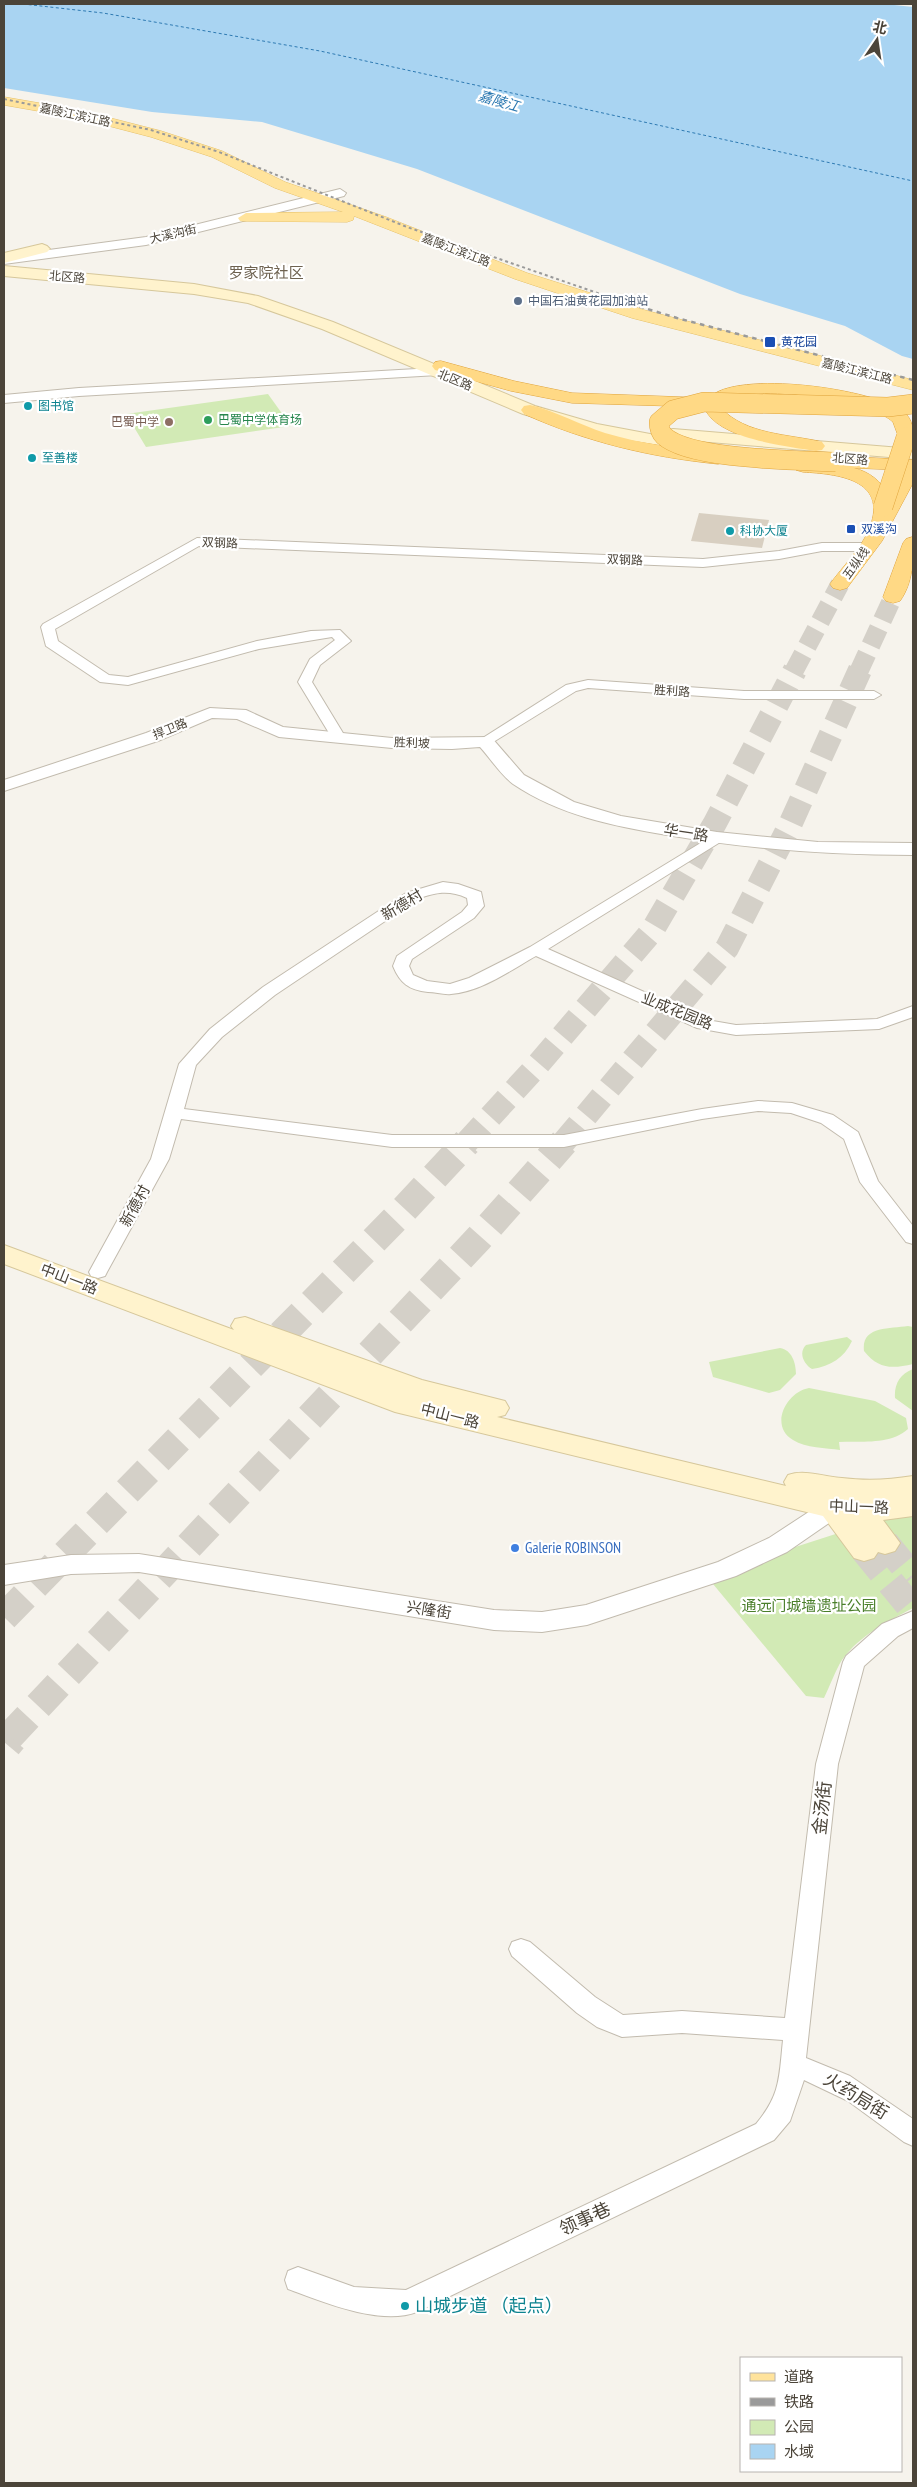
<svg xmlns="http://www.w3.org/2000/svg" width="917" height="2487" font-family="'PT Sans Narrow','Noto Sans SC',sans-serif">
<rect width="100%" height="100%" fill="#f6f3ec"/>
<path fill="#d2eab5" d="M268,394l23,32 -145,21 -20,-33z
M908,1326l5,1v37c-21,5 -35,5 -49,-13 -3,-25 25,-22 44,-25z
M847,1337l5,4c-8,17 -21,25 -40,28 -8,-5 -14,-16 -6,-24z
M780,1348c12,2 16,15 16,26l-16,16 -11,3 -56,-16 -4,-15z
M913,1369v42l-18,-13c-1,-14 5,-24 18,-29z
M809,1388l66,13 31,17 2,11c-18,16 -46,12 -69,13l1,8c-14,-2 -34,-2 -47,-10 -24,-14 -7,-48 16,-52z
M913,1509v99c-26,14 -53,27 -71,52 -7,11 -12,26 -18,38l-18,-2 -93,-112 73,-34z"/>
<path fill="#a9d4f2" d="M4,4h881l28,3v352l-11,-3 -57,-30 -105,-32 -323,-125 -155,-47 -110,-10 -148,-24z"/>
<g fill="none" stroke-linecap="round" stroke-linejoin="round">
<path stroke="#2e7ab2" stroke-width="1" stroke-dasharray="3 2.5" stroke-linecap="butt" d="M23,4l80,9 217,38 593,130"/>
</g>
<path fill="#d8cfc1" d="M699,513l70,7 -7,28 -71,-7z"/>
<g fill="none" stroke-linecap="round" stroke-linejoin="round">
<path stroke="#d4d0c8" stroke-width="28" stroke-dasharray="28 14" stroke-linecap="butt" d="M885,1543l28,34
M864,1550l49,60"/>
<path stroke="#d4d0c8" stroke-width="19" stroke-dasharray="19 9" stroke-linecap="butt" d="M794,671l46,-87
M859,671l34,-74"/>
<path stroke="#d4d0c8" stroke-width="24" stroke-dasharray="24 12" stroke-linecap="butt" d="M466,1143l69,-75 117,-137 63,-108 80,-153
M563,1143l164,-195 62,-121 71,-157"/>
<path stroke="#d4d0c8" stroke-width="29" stroke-dasharray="29 15" stroke-linecap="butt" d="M4,1617l393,-400 70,-75
M8,1738l471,-500 85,-96"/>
<path stroke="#d4d0c8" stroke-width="38" stroke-dasharray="38 19" stroke-linecap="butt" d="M4,1742l5,-6"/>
<defs>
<path id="minor" d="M434,368l4,1v6l-359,21 -75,7v-8l75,-7z
M197,538l506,21 76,-8 43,-8h46l7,4 -7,4h-46l-43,8 -76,8 -504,-21 -144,83 3,12 51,34 19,2 129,-36 54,-10 29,-1 11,11 -31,24 -8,17 34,56 -7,4 -7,-4 -34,-56 12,-23 25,-19 -3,-3 -73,12 -131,36 -28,-3 -54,-36 -5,-19 2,-3z
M588,680l156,11h130l7,4 -7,4h-130l-156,-11 -12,3 -86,53 -5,1 -7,-4 88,-56z
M717,833l8,5 -3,3 -174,108 159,71 29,5 141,-6 36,-13v11l-34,12 -143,6 -39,-7 -161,-72c-25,14 -55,36 -85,38 -7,1 -16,-2 -23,-2 -19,-2 -28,-9 -35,-26l4,-10 65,-44 6,-7 -1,-7c-18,-8 -31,-6 -49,1l-143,96 -53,42 -26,28 -12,44 208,26h172l138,-26 56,-8 34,2 41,12 25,17 20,49 35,45v18l-7,-2 -46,-60 -16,-43 -23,-16 -30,-10 -33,-2 -56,8 -138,28h-172l-211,-28 -12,40 -62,113 -2,4 -7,2 -7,-2 -2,-4 62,-113 28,-95 31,-35 53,-42 143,-94 37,-11 15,2 23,8 3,14 -10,12 -62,41 -3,7 4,9 14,6 23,3 19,-6 61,-31z
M913,1611v17l-15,8 -34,30 -26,98 -32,294 44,18 63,43v27l-9,-4 -56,-41 -44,-21 -14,41 -16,19 -357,172c-37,14 -94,-10 -129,-23l-3,-9 3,-9 10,-4 56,20 52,3 350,-166c25,-30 23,-47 27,-84l-101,-7 -60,4 -25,-10 -20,-14 -65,-57 -3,-7 3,-7 9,-3 9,3 65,55 28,18 59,-4 103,7 31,-254 27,-102 3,-6 36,-32z"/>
<path id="tertiary" d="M340,189l6,4 -2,3 -198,49 -142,19v-8l142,-19z
M210,708l36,2 37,17 109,11 99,-1 33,38 50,27 47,14 96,16 101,10 95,1v12c-83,0 -164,-6 -246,-20 -54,-9 -108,-20 -154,-51 -12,-9 -23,-26 -33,-37l-28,2 -60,-1 -113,-11 -42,-18 -25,-1 -54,23 -154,50v-11l142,-47z
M833,1499l9,3 4,6 -4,6 -55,38 -51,24 -149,49 -45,7 -48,-2 -355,-58 -68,2 -67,11v-20l67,-10 68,-1 355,56 48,2 44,-7 132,-43 51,-24 55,-36z"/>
<path id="secondary" d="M42,244l5,2 3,3 -3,3 -43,11v-10z
M4,266l190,18 64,12 75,26 202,84 62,18 69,13 -2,-3 3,-4 6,-1 240,20v10l-216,-18 3,4 -3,4 -6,1 -94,-15 -74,-21 -201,-85 -74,-26 -54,-9 -190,-18z
M4,1245l230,85 -3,-4 4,-7 10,-2 177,63 83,21 4,7 -4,7 -8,2 289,69 -2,-4 4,-7c17,-6 36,2 54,3 24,3 47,2 71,-2v40l-30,4 17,23 -5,8 -10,3 -7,-2 -4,6 -10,3 -10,-3 -31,-42 -428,-104 -391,-148z"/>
<path id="primary" d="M4,97l75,13 82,21 61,20 63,31 101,35 141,56 117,37 269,70v10l-281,-72 -117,-39 -161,-63 -1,4 -6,2 -107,-1 -2,-3 8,-5 97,-1 -68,-24 -63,-31 -61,-20 -73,-19 -74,-13z"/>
<path id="trunk" d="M441,361l73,20 58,12 137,5c26,-29 167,-9 195,14 9,8 9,17 9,28l-7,2 -6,-1 -7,-19c-22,-22 -154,-44 -172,-14 25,27 68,26 101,34l3,4 -3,4 -6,1c-30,-5 -100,-12 -112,-44l-132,-4 -61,-12 -76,-21 -3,-4 3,-4z
M530,405c26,6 50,20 75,28 37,11 75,16 113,19l7,2 2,4 -2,4 -7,2c-69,-7 -131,-22 -194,-50l-3,-4 3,-4z
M837,456l76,4v23l-31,58 -35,47 -7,2 -7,-2 -3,-4c13,-18 32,-36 40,-57 18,-48 -33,-53 -67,-55l-7,-2 -2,-4 2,-4 7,-2 25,3 2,-5zM854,468l48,2 -13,24c-9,-13 -19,-22 -35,-26z
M913,537c1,22 0,46 -13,64l-7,2 -7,-2 -3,-4 20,-54 3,-4z"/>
</defs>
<use href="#minor" stroke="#c2bbae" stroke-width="2"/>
<use href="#tertiary" stroke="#c2bbae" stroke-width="2"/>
<use href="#secondary" stroke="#d6c79b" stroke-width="2"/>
<use href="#primary" stroke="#e6c16a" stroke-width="1"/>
<use href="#trunk" stroke="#e0a43c" stroke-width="1"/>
<use href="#minor" fill="#fff" fill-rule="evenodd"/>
<use href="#tertiary" fill="#fff" fill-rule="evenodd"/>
<use href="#secondary" fill="#fff3cd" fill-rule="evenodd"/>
<use href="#primary" fill="#ffe39c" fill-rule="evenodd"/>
<use href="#trunk" fill="#ffd985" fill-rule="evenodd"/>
<path stroke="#9a9a9a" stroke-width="2" stroke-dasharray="3 3" stroke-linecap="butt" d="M4,99l147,31 68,22 188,75 202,70"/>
<path stroke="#9a9a9a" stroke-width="2.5" stroke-dasharray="4.5 4.5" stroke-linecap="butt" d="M605,296l72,22 236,62"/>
<defs>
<path id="trunk-bridge" d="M836,462c-37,-2 -146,-2 -172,-26 -4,-4 -5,-9 -5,-14l14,-12 31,-8 184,5 25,-3
M883,507l23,-70"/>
</defs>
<use href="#trunk-bridge" stroke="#e0a43c" stroke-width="20" stroke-linecap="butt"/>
<use href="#trunk-bridge" stroke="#ffd985" stroke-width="19"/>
</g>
<circle fill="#5c6f8a" stroke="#fff" stroke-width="2" cx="518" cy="301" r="5"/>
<g fill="#1a4fb4" stroke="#fff" stroke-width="2">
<rect x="764" y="336" width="12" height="12" rx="2.5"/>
<rect x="846" y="524" width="10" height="10" rx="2.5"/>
</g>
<g fill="#0f9aa8" stroke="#fff" stroke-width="2">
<circle cx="28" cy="406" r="5"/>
<circle cx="32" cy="458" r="5"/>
<circle cx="730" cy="531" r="5"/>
<circle cx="405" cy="2306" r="5"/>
</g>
<circle fill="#2e9e5b" stroke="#fff" stroke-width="2" cx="208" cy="420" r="5"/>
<circle fill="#8d6e63" stroke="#fff" stroke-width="2" cx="169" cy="422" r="5"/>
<circle fill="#3f7fe0" stroke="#fff" stroke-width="2" cx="515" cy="1548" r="5"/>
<g text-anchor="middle" stroke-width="4.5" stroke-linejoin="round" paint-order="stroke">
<g font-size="12" fill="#4b4439" stroke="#fff">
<text transform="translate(75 115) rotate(12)" y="4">嘉陵江滨江路</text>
<text transform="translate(173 234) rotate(-13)" y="4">大溪沟街</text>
<text transform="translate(456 250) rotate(21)" y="4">嘉陵江滨江路</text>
<text transform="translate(67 277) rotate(5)" y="4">北区路</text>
<text transform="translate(857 371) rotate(14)" y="4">嘉陵江滨江路</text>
<text transform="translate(455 380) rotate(23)" y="4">北区路</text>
<text transform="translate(850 459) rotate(5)" y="4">北区路</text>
<text transform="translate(220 543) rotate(2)" y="4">双钢路</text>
<text transform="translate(625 560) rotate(2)" y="4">双钢路</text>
<text transform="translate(856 563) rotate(-54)" y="4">五纵线</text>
<text transform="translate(672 691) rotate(4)" y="4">胜利路</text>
<text transform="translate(170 729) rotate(-22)" y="4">捍卫路</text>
<text transform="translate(412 743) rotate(2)" y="4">胜利坡</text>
</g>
<g font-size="12" fill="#4e5e75" stroke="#fff" text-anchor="start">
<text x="528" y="305">中国石油黄花园加油站</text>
</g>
<g font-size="12" fill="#164399" stroke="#fff" text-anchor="start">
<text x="781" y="346">黄花园</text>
<text x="861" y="533">双溪沟</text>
</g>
<g font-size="12" fill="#0d838f" stroke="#fff" text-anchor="start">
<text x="38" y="410">图书馆</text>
<text x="42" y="462">至善楼</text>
<text x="740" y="535">科协大厦</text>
</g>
<g font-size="12" fill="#27864d" stroke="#fff" text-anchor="start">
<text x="218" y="424">巴蜀中学体育场</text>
</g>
<g font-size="12" fill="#785e54" stroke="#fff" text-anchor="end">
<text x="159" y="426">巴蜀中学</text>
</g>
<g font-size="14" font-style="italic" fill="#2e7ab2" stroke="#fff">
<text transform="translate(499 101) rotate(16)" y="5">嘉陵江</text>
</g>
<g font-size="15" fill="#6e6250" stroke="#fff">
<text x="266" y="278">罗家院社区</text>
</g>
<g font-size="15" fill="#4b4439" stroke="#fff">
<text transform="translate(686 833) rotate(9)" y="5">华一路</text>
<text transform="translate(402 905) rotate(-31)" y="5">新德村</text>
<text transform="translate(677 1011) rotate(22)" y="5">业成花园路</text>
<text transform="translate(135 1206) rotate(-61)" y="5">新德村</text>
<text transform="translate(69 1279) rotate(21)" y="5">中山一路</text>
<text transform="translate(450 1416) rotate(14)" y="5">中山一路</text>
<text transform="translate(859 1507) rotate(2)" y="5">中山一路</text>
<text transform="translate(429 1610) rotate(9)" y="5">兴隆街</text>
</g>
<g font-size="15" fill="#366cbe" stroke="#fff" text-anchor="start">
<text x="525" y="1553">Galerie ROBINSON</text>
</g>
<g font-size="15" fill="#4a7f2a" stroke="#fff">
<text x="809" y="1611">通远门城墙遗址公园</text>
</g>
<g font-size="18" fill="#4b4439" stroke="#fff">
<text transform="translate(822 1808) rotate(-84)" y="6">金汤街</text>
<text transform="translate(856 2096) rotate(31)" y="6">火药局街</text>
<text transform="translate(585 2219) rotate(-25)" y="6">领事巷</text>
</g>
<g font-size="18" fill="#0d838f" stroke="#fff" text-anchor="start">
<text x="415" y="2312">山城步道 （起点）</text>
</g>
</g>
<rect width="917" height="2487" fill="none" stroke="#4b4439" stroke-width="10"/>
<rect x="740" y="2357" width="162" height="115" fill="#ffffff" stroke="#b7b4b0"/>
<rect x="750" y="2373" width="25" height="8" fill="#ffe39c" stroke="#b7b4b0"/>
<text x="784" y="2382" font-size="15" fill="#4b4439">道路</text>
<rect x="750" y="2398" width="25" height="8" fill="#9a9a9a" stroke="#b7b4b0"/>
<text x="784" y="2407" font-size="15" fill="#4b4439">铁路</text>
<rect x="750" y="2420" width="25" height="15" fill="#d2eab5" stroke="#b7b4b0"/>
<text x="784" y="2432" font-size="15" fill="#4b4439">公园</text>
<rect x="750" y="2444" width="25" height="15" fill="#a9d4f2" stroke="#b7b4b0"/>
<text x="784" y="2457" font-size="15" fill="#4b4439">水域</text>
<g transform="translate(877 40) rotate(13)" stroke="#ffffff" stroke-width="4" paint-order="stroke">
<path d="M0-4L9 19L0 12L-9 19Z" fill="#4b4439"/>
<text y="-8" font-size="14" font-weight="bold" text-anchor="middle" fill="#4b4439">北</text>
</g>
</svg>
